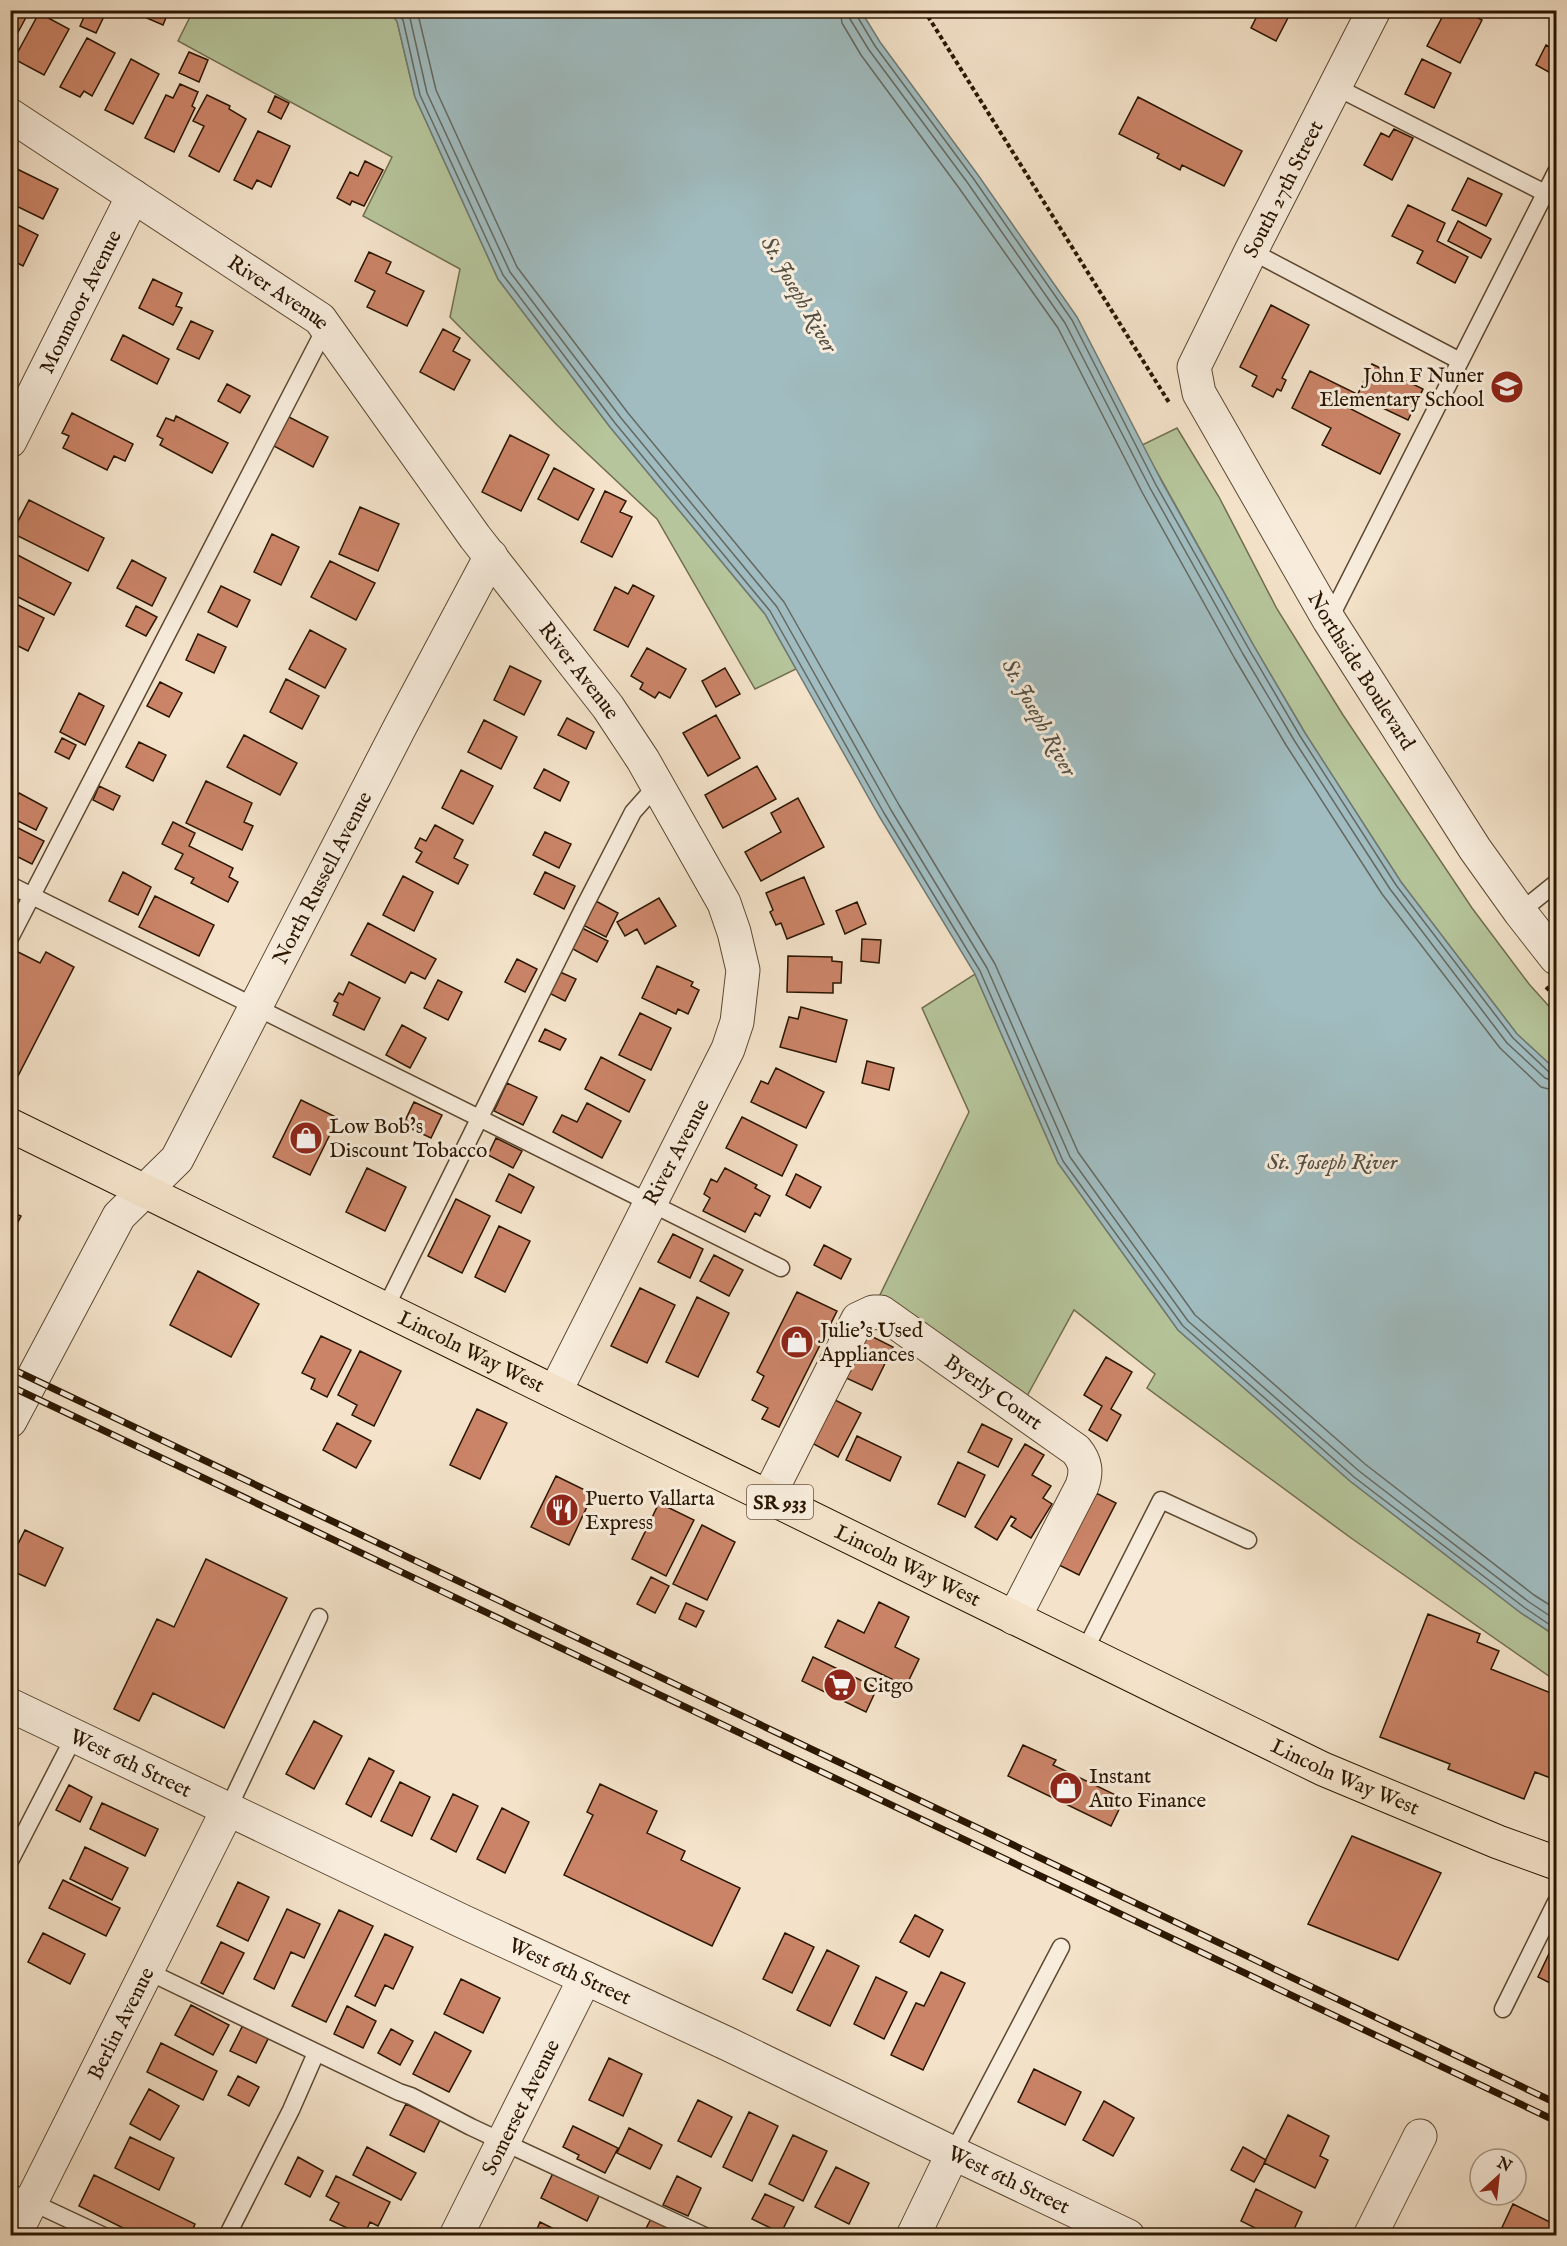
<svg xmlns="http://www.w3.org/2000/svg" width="1567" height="2246" font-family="'IM FELL English',serif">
<rect width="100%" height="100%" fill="#f4e3ca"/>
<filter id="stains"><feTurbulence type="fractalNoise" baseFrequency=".00333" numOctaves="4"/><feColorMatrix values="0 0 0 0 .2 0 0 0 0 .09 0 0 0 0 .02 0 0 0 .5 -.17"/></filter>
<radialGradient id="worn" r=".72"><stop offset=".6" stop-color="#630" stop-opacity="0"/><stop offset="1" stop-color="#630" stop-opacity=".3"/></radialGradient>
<path fill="#b6c59b" stroke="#706e4e" stroke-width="1.5" d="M193,11h195l9,10 18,76 83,182 112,148 155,187 31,55 -41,20 -98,-170 -100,-94 -107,-108 10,-48 -97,-53 29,-59 -214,-116z
M1177,428l42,69 58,112 66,106 129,193 57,76 27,30v56l-39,-36 -116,-152 -96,-149 -50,-85 -113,-203z
M975,974l83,189 120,167 172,151 171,132 35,23v45l-205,-143 -204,-150 8,-14 -81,-64 -47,86 -150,-95 92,-189 -47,-104z"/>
<path fill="#a0bcc0" stroke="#717a73" stroke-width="1.5" d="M388,11h473l19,31 98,133 99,142 85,165 93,166 50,85 96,149 116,152 39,36v566l-35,-23 -171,-132 -172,-151 -120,-167 -83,-189 -96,-158 -114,-202 -155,-187 -112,-148 -83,-182 -18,-76z"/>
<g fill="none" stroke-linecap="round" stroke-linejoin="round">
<path stroke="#656960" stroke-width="1.5" d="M396,10l7,10 17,75 83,180 112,148 155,188 114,202 96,158 83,190 120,165 171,151 171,131 31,21
M406,10l4,8 17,75 83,179 111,146 156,189 114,203 96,158 83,189 118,164 171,150 170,131 27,18
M417,10l19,80 81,177 111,146 156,189 115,203 96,159 83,188 117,163 170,149 169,131 22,14
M840,10l2,13 19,32 98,133 99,140 84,164 93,167 51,86 96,149 118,154 41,39 15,4
M849,10l1,9 19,31 98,132 98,141 85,165 93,166 51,86 96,149 117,154 38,35 11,4
M856,10l1,6 18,30 98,132 99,142 84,165 94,166 50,85 96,149 117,153 37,35 6,1"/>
</g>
<path fill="#cb8468" stroke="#2a1600" stroke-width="1.5" d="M10,10h20l-20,37z
M87,10h20l-11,23 -16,-7z
M142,10h27l-6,15 -23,-10z
M1251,10h41l-16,31 -25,-13 7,-14z
M1446,10h17l19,10 -22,43 -33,-17z
M39,13l30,16 -25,46 -30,-16z
M87,38l28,15 -23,43 -8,-5 -4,6 -20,-10z
M1546,45l10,6v25l-20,-11z
M189,52l19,8 -9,22 -20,-9z
M131,59l28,15 -26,50 -28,-14z
M1422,59l29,14 -17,35 -29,-14z
M180,84l18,8 -6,14 3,2 -21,44 -29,-14 21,-43 7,3z
M207,95l23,11 -1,3 17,10 -27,53 -30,-16 15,-30 -11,-5z
M275,96l14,7 -8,16 -13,-7z
M1138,97l104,54 -18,35 -42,-21 -2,5 -23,-12 2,-4 -40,-20z
M1394,129l19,9 -21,42 -28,-15 17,-32 8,4z
M258,131l32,15 -19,41 -14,-7 -5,9 -18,-9z
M365,161l18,9 -19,36 -12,-5 -2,4 -13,-7 13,-26 8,4z
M15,168l43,21 -15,30 -33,-16v-26z
M1468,178l34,16 -16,32 -34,-16z
M1408,205l37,18 -8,18 31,16 -13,26 -38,-20 6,-12 -31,-15z
M10,221l28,14 -15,31 -13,-7z
M1458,221l33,18 -10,19 -33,-17z
M369,252l22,10 -5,11 38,18 -17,35 -40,-19 8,-16 -20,-10z
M153,279l29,14 -6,13 6,2 -9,17 -34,-17z
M1271,305l38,20 -27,53 4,2 -5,11 -4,-2 -4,8 -21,-11 5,-10 -17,-9z
M191,321l22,10 -14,28 -22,-10z
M443,329l17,9 -7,13 17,9 -16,30 -34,-18z
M123,335l46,24 -12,25 -46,-24z
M1372,364l51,25 -15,31 -51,-24z
M1310,371l45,22 -8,14 53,27 -20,40 -58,-29 9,-17 -39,-20z
M227,384l23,12 -10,17 -22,-12z
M72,413l61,31 -8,17 -11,-5 -7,14 -44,-22 6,-12 -7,-3z
M176,416l52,27 -16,30 -52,-28 3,-6 -6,-3 9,-18 8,3z
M287,416l41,21 -15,30 -41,-22z
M510,435l39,20 -28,56 -39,-19z
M554,468l40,21 -16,31 -40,-21z
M605,491l21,10 -6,11 12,5 -20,40 -31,-15z
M29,500l75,38 -16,33 -76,-38z
M360,507l39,17 -21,47 -39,-17z
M272,534l27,13 -18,38 -27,-13z
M10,551l61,32 -17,32 -44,-22z
M132,560l34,18 -14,28 -35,-18z
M330,561l45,22 -19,37 -45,-23z
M633,585l21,11 -26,51 -34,-17 21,-43 13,7z
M221,586l29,14 -13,27 -29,-15z
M10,601l34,17 -16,33 -18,-9z
M136,606l21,11 -11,19 -20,-10z
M310,630l36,19 -21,39 -36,-19z
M198,634l28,13 -12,26 -28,-13z
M647,648l39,21 -16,29 -11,-6 -4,6 -15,-9 3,-6 -12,-7z
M510,666l31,15 -17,34 -30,-15z
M725,668l15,26 -24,13 -14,-26z
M286,679l33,17 -17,33 -32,-17z
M160,682l22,11 -13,24 -22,-11z
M79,693l25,13 -19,39 -25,-13z
M716,715l24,43 -32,18 -25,-43z
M567,718l27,14 -8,17 -28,-14z
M484,720l33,17 -16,32 -33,-17z
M244,735l53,28 -17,32 -53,-28z
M62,738l14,7 -7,14 -14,-7z
M139,742l27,13 -13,26 -27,-14z
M757,766l19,33 -53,29 -18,-33z
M544,769l25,13 -9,19 -26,-13z
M461,770l32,16 -20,38 -31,-16z
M206,781l46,22 -8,19 9,4 -11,24 -56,-27z
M99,786l21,10 -7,14 -20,-10z
M19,793l28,15 -11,22 -26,-13v-8z
M798,798l26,49 -63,34 -16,-29 36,-20 -10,-19z
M173,822l22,11 -6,13 44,22 -4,9 9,5 -10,20 -37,-19 3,-5 -19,-9 8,-15 -21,-10z
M10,824l34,17 -12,23 -22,-11z
M435,825l28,15 -9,18 14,7 -10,19 -42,-22 6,-10 -7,-4 5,-10 6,3z
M545,832l26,12 -12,24 -26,-13z
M123,872l28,15 -13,28 -29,-14z
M545,872l30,14 -11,23 -30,-15z
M403,876l30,16 -19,39 -31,-16z
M804,877l20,47 -37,15 -6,-16 -5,2 -6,-13 3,-2 -7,-17z
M155,896l59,29 -15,31 -60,-29z
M659,898l17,28 -31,18 -8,-15 -12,7 -8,-14z
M594,900l24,13 -12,24 -25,-13z
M857,902l9,22 -21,10 -9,-23z
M368,923l68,36 -11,20 -14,-7 -6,11 -54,-28z
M582,928l26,13 -11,21 -26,-14z
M862,939l19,1 -2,23 -18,-2z
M12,949l28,14 6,-11 28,15 -56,109 -8,-4v-119z
M788,956l44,1v4l10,1 -1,21h-8v10l-46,-1z
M517,959l20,10 -12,23 -20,-10z
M657,966l36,16 -2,4 8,4 -11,24 -10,-5 -2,5 -34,-16z
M560,972l16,7 -11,22 -16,-8z
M438,980l24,12 -14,28 -24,-12z
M349,982l31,16 -16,32 -31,-15 5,-12 -4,-2 5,-8 4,2z
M801,1007l46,13 -11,42 -56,-15 9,-30 9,2z
M640,1013l31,15 -20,42 -32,-15z
M402,1025l24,13 -16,30 -24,-13z
M545,1029l21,10 -6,11 -21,-9z
M601,1057l44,23 -16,32 -44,-23z
M867,1061l27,7 -5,22 -27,-7z
M776,1068l48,24 -18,36 -55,-26 10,-21 7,3z
M507,1083l30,14 -14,28 -29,-14z
M301,1100l37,18 -28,57 -37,-18z
M414,1102l28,13 -11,23 -28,-13z
M587,1103l34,18 -19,37 -49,-26 9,-17 15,7z
M742,1117l55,28 -15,31 -56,-28z
M496,1138l26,13 -9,17 -25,-13z
M367,1168l39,19 -21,44 -39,-19z
M725,1168l32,17 -2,3 15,8 -10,20 -5,-3 -10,19 -42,-21 7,-13 -6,-4 7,-15 6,3z
M509,1174l25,13 -13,26 -25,-12z
M796,1174l25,13 -11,21 -24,-13z
M456,1199l34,17 -28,57 -34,-17z
M10,1211l11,5 -11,21z
M499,1226l31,15 -25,51 -30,-15z
M673,1234l30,15 -13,29 -32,-16z
M824,1245l27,14 -10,20 -27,-14z
M714,1255l29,15 -14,26 -29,-15z
M198,1271l61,33 -28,53 -61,-32z
M640,1288l35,17 -28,58 -36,-17z
M797,1292l40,19 -58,116 -17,-8 6,-11 -16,-8 12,-24 -7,-4z
M697,1297l32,16 -31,64 -32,-15z
M865,1333l28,14 -21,43 -28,-13z
M321,1336l30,14 -24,47 -16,-8 4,-10 -13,-6z
M360,1351l41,20 -27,55 -22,-11 5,-10 -19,-10z
M1106,1357l26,15 -21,37 10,6 -14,26 -18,-11 13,-24 -18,-11z
M833,1399l28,14 -23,44 -28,-15z
M477,1409l30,14 -27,56 -30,-14z
M337,1423l34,18 -15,27 -33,-18z
M982,1424l30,15 -14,28 -30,-15z
M857,1436l44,21 -11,24 -44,-21z
M1025,1444l19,11 -12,20 19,11 -8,12 9,6 -21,34 -20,-12 5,-7 -5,-3 -14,24 -22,-13z
M958,1462l27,13 -20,42 -27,-13z
M556,1476l37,18 -24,51 -38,-18z
M1096,1493l20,10 -37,72 -24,-12z
M659,1503l35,17 -28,56 -34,-17z
M702,1525l33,17 -28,58 -34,-16z
M25,1530l38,18 -18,38 -35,-16v-10z
M206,1559l81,39 -63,130 -71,-35 -14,28 -25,-12 43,-90 17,8z
M651,1577l18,9 -14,27 -18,-9z
M879,1602l30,15 -14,30 24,12 -13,27 -81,-39 13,-27 26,13z
M686,1603l18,8 -8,16 -17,-8z
M1428,1614l52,20 -3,8 22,9 -8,18 65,26v74l-3,10 -18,-7 -11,27 -76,-30 2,-5 -70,-27z
M813,1657l64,31 -11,24 -64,-31z
M314,1721l28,15 -28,53 -28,-15z
M1023,1745l33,15 -3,5 71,34 -13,27 -103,-50z
M369,1758l25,13 -23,46 -25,-13z
M400,1782l30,15 -18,39 -31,-15z
M600,1784l57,27 -10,22 38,18 -4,9 59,28 -28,58 -148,-71 29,-60 -6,-3z
M69,1785l23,12 -12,25 -24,-12z
M453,1794l25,12 -22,46 -25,-13z
M102,1803l56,26 -13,27 -55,-27z
M502,1808l27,14 -24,51 -28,-14z
M1352,1836l89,37 -43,87 -90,-36z
M85,1847l43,21 -16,32 -42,-21z
M63,1880l57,28 -14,28 -57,-28z
M238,1882l31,15 -21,44 -31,-15z
M287,1909l33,15 -16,34 -13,-6 -17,37 -20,-10z
M339,1910l34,16 -47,96 -34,-16z
M915,1915l28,15 -14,27 -29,-15z
M43,1933l42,21 -15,30 -42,-22z
M785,1933l29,14 -22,46 -29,-14z
M385,1934l28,13 -20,42 -8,-4 -10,21 -20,-10z
M1556,1939v59l-5,-2 5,-10 -18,-9z
M221,1942l23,11 -21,41 -22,-11z
M827,1950l32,16 -29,60 -33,-16z
M941,1972l24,11 -42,87 -32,-15 25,-52 8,3z
M876,1977l31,15 -23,47 -30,-15z
M461,1979l39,19 -17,35 -39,-19z
M191,2005l38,20 -16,30 -38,-20z
M347,2006l29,15 -13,27 -29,-14z
M243,2025l26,12 -13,26 -26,-12z
M391,2029l22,12 -13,24 -22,-12z
M435,2032l36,19 -22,41 -36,-18z
M161,2043l56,28 -14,29 -56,-28z
M609,2058l33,16 -19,42 -34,-16z
M1034,2069l47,23 -16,33 -47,-23z
M238,2076l21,11 -10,19 -21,-11z
M149,2089l30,17 -19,34 -30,-16z
M698,2100l34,17 -21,40 -33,-16z
M1104,2101l30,17 -21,38 -30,-16z
M406,2104l34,16 -16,32 -34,-17z
M749,2112l29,14 -26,55 -29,-14z
M1288,2115l41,21 -9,20 8,4 -13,28 -51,-25z
M573,2126l45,22 -13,25 -28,-14 2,-4 -16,-8z
M629,2128l33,17 -12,24 -33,-16z
M793,2135l34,16 -24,50 -34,-17z
M130,2137l44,21 -15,32 -44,-22z
M367,2147l49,26 -15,27 -48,-25z
M1243,2147l23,13 -12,22 -23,-12z
M298,2157l25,14 -13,26 -25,-13z
M836,2167l33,16 -20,41 -34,-17z
M554,2171l46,23 -13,27 -46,-23z
M94,2175l101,49 -5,12h-51l-60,-30z
M336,2176l54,26 -12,24 -8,-4 -6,14 -34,-16 9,-17 -13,-7z
M677,2176l24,12 -13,28 -25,-11z
M1256,2189l46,23 -11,24h-20l-30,-15z
M765,2194l29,13 -13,26 -29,-14z
M1513,2204l43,21v11h-58z
M653,2215l22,12 -4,9h-29z
M540,2222l28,14h-34z"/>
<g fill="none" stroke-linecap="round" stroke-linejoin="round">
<defs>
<path id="service" d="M1336,87l209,106
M1251,251l209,110
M1329,620l227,-448
M10,885l771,383
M1520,912l36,-29
M10,938l316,-611
M385,1309l198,-400 50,-97 24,-27
M1084,1652l77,-152 87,40
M228,1809l91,-192
M10,1861l65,-126
M147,1971l252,121 12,4 60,31 234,109
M1503,2009l53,-107
M953,2153l108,-206
M10,2192l94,44
M227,2236l64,-126 25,-57"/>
<g id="minor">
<path id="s1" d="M1374,10l-123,241 -57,116 5,26 130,227 146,229 45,63 36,46"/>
<path id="s2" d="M10,115l310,204 155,218 133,170 35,53 81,143 10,29 9,38 -6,52 -9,27 -173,343"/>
<path id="s3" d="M10,441l123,-245"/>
<path id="s4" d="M10,1421l109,-205 58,-57 224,-434 90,-169"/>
<path id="s5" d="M768,1497l90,-178 15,-7h8l195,138c10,12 11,22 6,36l-68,132"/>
<path id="s6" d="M10,1705l454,217 264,122 225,109 175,83"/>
<path id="s7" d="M14,2236l214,-427"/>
<path id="s8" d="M456,2236l129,-258"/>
<path d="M913,2236l40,-83"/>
<path d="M1370,2236l50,-100"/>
</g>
<g id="primary">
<path id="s9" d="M10,1125l1313,644 175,73 58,21"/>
</g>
</defs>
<use href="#service" stroke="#5c4932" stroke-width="19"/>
<use href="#minor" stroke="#5c4932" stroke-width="35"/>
<use href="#primary" stroke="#2a1600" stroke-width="35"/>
<path stroke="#2a1600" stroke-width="4" stroke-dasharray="4.5 3" stroke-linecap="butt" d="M924,10l246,394
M1546,987l10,10"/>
<use href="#service" stroke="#f8eddd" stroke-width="16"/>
<use href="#minor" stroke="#f8eddd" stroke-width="33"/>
<use href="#primary" stroke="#f4e3ca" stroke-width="33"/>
<defs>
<path id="rail" d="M10,1368l1546,735
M10,1386l1546,735"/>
</defs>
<use href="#rail" stroke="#2a1600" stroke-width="7"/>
<use href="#rail" stroke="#f8eddd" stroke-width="4.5" stroke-dasharray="14" stroke-linecap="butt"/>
</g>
<defs>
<symbol id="school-disc" viewBox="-11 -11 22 22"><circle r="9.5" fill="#8f2418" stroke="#f8eddd"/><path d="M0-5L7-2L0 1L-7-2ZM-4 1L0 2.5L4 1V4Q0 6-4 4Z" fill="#fff"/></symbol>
<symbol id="shop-disc" viewBox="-11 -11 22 22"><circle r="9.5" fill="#8f2418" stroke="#f8eddd"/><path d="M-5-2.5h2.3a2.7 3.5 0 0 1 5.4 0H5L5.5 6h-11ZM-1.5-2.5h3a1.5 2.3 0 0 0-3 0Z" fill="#fff"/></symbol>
<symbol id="restaurant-disc" viewBox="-11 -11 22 22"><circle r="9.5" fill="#8f2418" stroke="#f8eddd"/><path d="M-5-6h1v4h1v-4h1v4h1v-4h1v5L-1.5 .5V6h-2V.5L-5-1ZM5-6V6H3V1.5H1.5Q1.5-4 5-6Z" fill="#fff"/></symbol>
<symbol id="supermarket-disc" viewBox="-11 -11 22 22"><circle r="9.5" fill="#8f2418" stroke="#f8eddd"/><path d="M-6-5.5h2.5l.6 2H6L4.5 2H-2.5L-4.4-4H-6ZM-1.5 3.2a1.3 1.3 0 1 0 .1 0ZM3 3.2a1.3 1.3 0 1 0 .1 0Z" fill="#fff"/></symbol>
</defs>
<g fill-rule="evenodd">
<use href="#school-disc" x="1488" y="368" width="38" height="38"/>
<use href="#shop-disc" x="287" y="1119" width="38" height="38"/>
<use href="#shop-disc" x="778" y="1323" width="38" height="38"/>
<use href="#restaurant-disc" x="543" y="1491" width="38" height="38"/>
<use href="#supermarket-disc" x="821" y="1666" width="38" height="38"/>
<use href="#shop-disc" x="1047" y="1769" width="38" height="38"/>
</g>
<g text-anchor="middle" stroke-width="6" stroke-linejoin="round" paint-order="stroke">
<rect fill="#f8eddd" stroke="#685642" stroke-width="1.5" x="747" y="1485" width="66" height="34" rx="4.5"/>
<g font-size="20" font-weight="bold" fill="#2a1600">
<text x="780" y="1509">SR 933</text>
</g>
<g font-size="21" fill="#2a1600" stroke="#f8eddd">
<text transform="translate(1283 189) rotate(-63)" y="7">South 27th Street</text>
<text dy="7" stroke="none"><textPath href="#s2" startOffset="322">River Avenue</textPath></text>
<text dy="7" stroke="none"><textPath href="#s3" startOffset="156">Monmoor Avenue</textPath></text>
<text dy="7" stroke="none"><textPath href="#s1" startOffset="748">Northside Boulevard</textPath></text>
<text dy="7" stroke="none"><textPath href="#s2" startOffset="808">River Avenue</textPath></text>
<text dy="7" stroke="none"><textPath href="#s4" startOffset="630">North Russell Avenue</textPath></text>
<text transform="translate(676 1152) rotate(-62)" y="7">River Avenue</text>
<text dy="7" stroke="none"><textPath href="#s9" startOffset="514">Lincoln Way West</textPath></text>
<text dy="7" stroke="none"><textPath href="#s5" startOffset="362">Byerly Court</textPath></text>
<text dy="7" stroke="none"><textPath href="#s9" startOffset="1000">Lincoln Way West</textPath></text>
<text dy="7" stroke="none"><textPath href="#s6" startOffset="134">West 6th Street</textPath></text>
<text dy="7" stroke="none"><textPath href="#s9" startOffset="1486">Lincoln Way West</textPath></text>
<text dy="7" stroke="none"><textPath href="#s6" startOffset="620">West 6th Street</textPath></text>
<text dy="7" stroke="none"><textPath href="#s7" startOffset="238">Berlin Avenue</textPath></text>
<text dy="7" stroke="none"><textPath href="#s8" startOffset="144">Somerset Avenue</textPath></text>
<text dy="7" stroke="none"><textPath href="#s6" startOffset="1106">West 6th Street</textPath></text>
</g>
<g font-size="21" fill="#2a1600" stroke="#f8eddd" text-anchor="start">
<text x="1484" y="382" text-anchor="end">John F Nuner<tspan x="1484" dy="24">Elementary School</tspan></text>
<text x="329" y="1133">Low Bob's<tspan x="329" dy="24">Discount Tobacco</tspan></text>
<text x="820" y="1337">Julie's Used<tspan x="820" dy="24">Appliances</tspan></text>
<text x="585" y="1505">Puerto Vallarta<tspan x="585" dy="24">Express</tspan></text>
<text x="863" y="1692">Citgo</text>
<text x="1089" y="1783">Instant<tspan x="1089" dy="24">Auto Finance</tspan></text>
</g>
<g font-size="22" font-style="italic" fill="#535043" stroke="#f8eddd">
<text transform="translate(800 294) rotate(60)" y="8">St. Joseph River</text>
<text transform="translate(1040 717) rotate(61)" y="8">St. Joseph River</text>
<text x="1332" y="1169">St. Joseph River</text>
</g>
</g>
<rect width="1567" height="2246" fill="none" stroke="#f4e3ca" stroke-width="36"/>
<rect x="12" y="12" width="1543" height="2222" fill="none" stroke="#2a1600" stroke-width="3"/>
<rect x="18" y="18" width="1531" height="2210" fill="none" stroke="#2a1600" stroke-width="1.5"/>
<g transform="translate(1498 2177) rotate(27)"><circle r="28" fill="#f8eddd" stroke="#a69785" stroke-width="1.5"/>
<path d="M0-4.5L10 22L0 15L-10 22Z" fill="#8f2418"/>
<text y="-9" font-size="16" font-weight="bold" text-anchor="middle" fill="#2a1600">N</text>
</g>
<rect width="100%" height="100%" filter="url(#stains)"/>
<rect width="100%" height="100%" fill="url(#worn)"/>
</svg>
